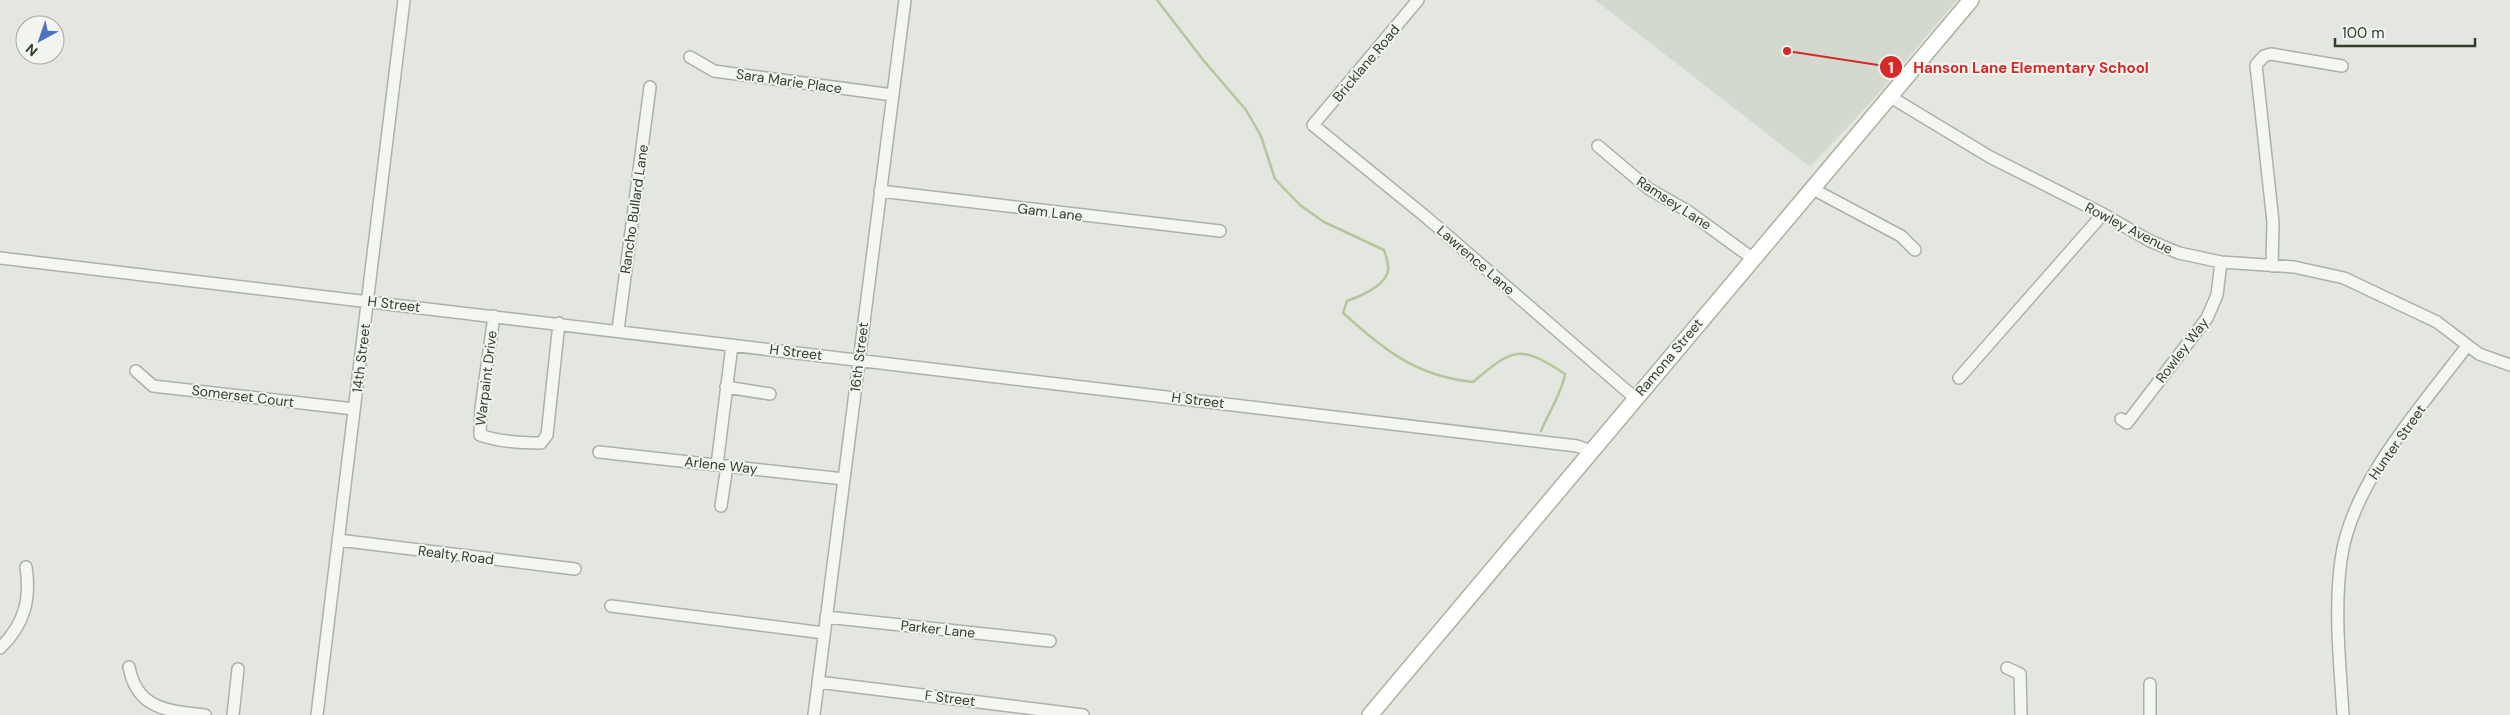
<svg xmlns="http://www.w3.org/2000/svg" width="2510" height="715" font-family="'DM Sans',sans-serif">
<rect width="100%" height="100%" fill="#e4e7e0"/>
<path fill="#d3d9ce" d="M1595,0h362l-86,102 -61,65z"/>
<g fill="none" stroke-linecap="round" stroke-linejoin="round">
<path stroke="#b7c59d" stroke-width="2.5" d="M1157,0l47,61 42,49 15,26 14,43 25,26 24,17 60,28c2,6 5,14 4,20 -2,16 -27,26 -41,31l-4,12c42,37 72,63 130,69 40,-34 47,-38 92,-8 -2,16 -17,40 -24,57"/>
<defs>
<path id="minor" d="M1418,0l-105,125 113,92 209,181
M690,57l24,14 179,24
M1889,96l101,61 113,57 47,27 29,12 42,9 73,5 50,11 93,44 42,32 31,11
M1598,146l51,43 37,21 66,48
M1811,188l90,48 14,14
M880,191l340,40
M0,258l1577,188 14,5
M2272,266l1,-44 -17,-157 8,-9 7,-2 71,12
M494,316l-13,92 -1,27c19,7 41,8 61,8l6,-8 12,-112
M618,330l32,-243
M136,371l17,15 201,23
M1959,378l144,-164
M726,387l44,7
M2121,419l6,4 80,-105 10,-23 4,-33
M599,452l245,27
M717,465l15,-120
M721,506l6,-40
M338,540l237,29
M611,606l213,27
M826,617l224,24
M0,648c24,-23 31,-48 26,-81
M129,667c8,43 40,44 76,48
M2007,668l13,6 1,41
M818,682l265,33
M2150,684v31
M233,715l5,-46
M317,715l87,-715
M814,715l91,-715
M2343,715c-3,-51 -9,-104 -2,-155 10,-77 81,-154 126,-214"/>
<path id="major" d="M1370,715l601,-715"/>
</defs>
<use href="#minor" stroke="#acb1a6" stroke-width="14"/>
<use href="#major" stroke="#aab2a0" stroke-width="18"/>
<use href="#minor" stroke="#f4f6f2" stroke-width="11"/>
<use href="#major" stroke="#fff" stroke-width="15"/>
</g>
<g text-anchor="middle" stroke-width="4" stroke-linejoin="round" paint-order="stroke">
<g font-size="14" fill="#343d2a" stroke="#f2f5ef">
<text transform="translate(1366 63) rotate(-50)" y="5">Bricklane Road</text>
<text transform="translate(789 81) rotate(8)" y="5">Sara Marie Place</text>
<text transform="translate(1674 203) rotate(33)" y="5">Ramsey Lane</text>
<text transform="translate(634 209) rotate(-82)" y="5">Rancho Bullard Lane</text>
<text transform="translate(1050 212) rotate(7)" y="5">Gam Lane</text>
<text transform="translate(2129 228) rotate(27)" y="5">Rowley Avenue</text>
<text transform="translate(1476 260) rotate(41)" y="5">Lawrence Lane</text>
<text transform="translate(394 304) rotate(7)" y="5">H Street</text>
<text transform="translate(2182 350) rotate(-53)" y="5">Rowley Way</text>
<text transform="translate(796 352) rotate(7)" y="5">H Street</text>
<text transform="translate(859 357) rotate(-83)" y="5">16th Street</text>
<text transform="translate(1669 357) rotate(-50)" y="5">Ramona Street</text>
<text transform="translate(361 358) rotate(-83)" y="5">14th Street</text>
<text transform="translate(486 378) rotate(-83)" y="5">Warpaint Drive</text>
<text transform="translate(243 396) rotate(7)" y="5">Somerset Court</text>
<text transform="translate(1198 400) rotate(7)" y="5">H Street</text>
<text transform="translate(2397 442) rotate(-55)" y="5">Hunter Street</text>
<text transform="translate(721 465) rotate(6)" y="5">Arlene Way</text>
<text transform="translate(456 555) rotate(7)" y="5">Realty Road</text>
<text transform="translate(938 629) rotate(6)" y="5">Parker Lane</text>
<text transform="translate(950 698) rotate(7)" y="5">F Street</text>
</g>
</g>
<path fill="none" stroke="#d62828" stroke-width="2" d="M1787 51L1891 67"/>
<g fill="#d62828" stroke="#f2f5ef" stroke-width="2">
<circle cx="1787" cy="51" r="5"/>
<circle cx="1891" cy="67" r="12"/>
</g>
<g font-size="15" text-anchor="middle" font-weight="bold" fill="#fff">
<text x="1891" y="73">1</text>
</g>
<g font-size="15" text-anchor="middle" font-weight="bold" fill="#d62828" stroke="#f2f5ef" stroke-width="4" stroke-linejoin="round" paint-order="stroke">
<text x="2031" y="73">Hanson Lane Elementary School</text>
</g>
<g transform="translate(40 40) rotate(220)"><circle r="24" fill="#f2f5ef" stroke="#a6aba0"/>
<path d="M0-4L9 19L0 12L-9 19Z" fill="#4f73c2"/>
<text y="-8" font-size="14" font-weight="bold" text-anchor="middle" fill="#343d2a">N</text>
</g>
<path d="M2335 38v8h140v-8" fill="none" stroke="#343d2a" stroke-width="2.5"/>
<text x="2342" y="38" font-size="15" fill="#343d2a" stroke="#f2f5ef" stroke-width="4" paint-order="stroke">100 m</text>
</svg>
